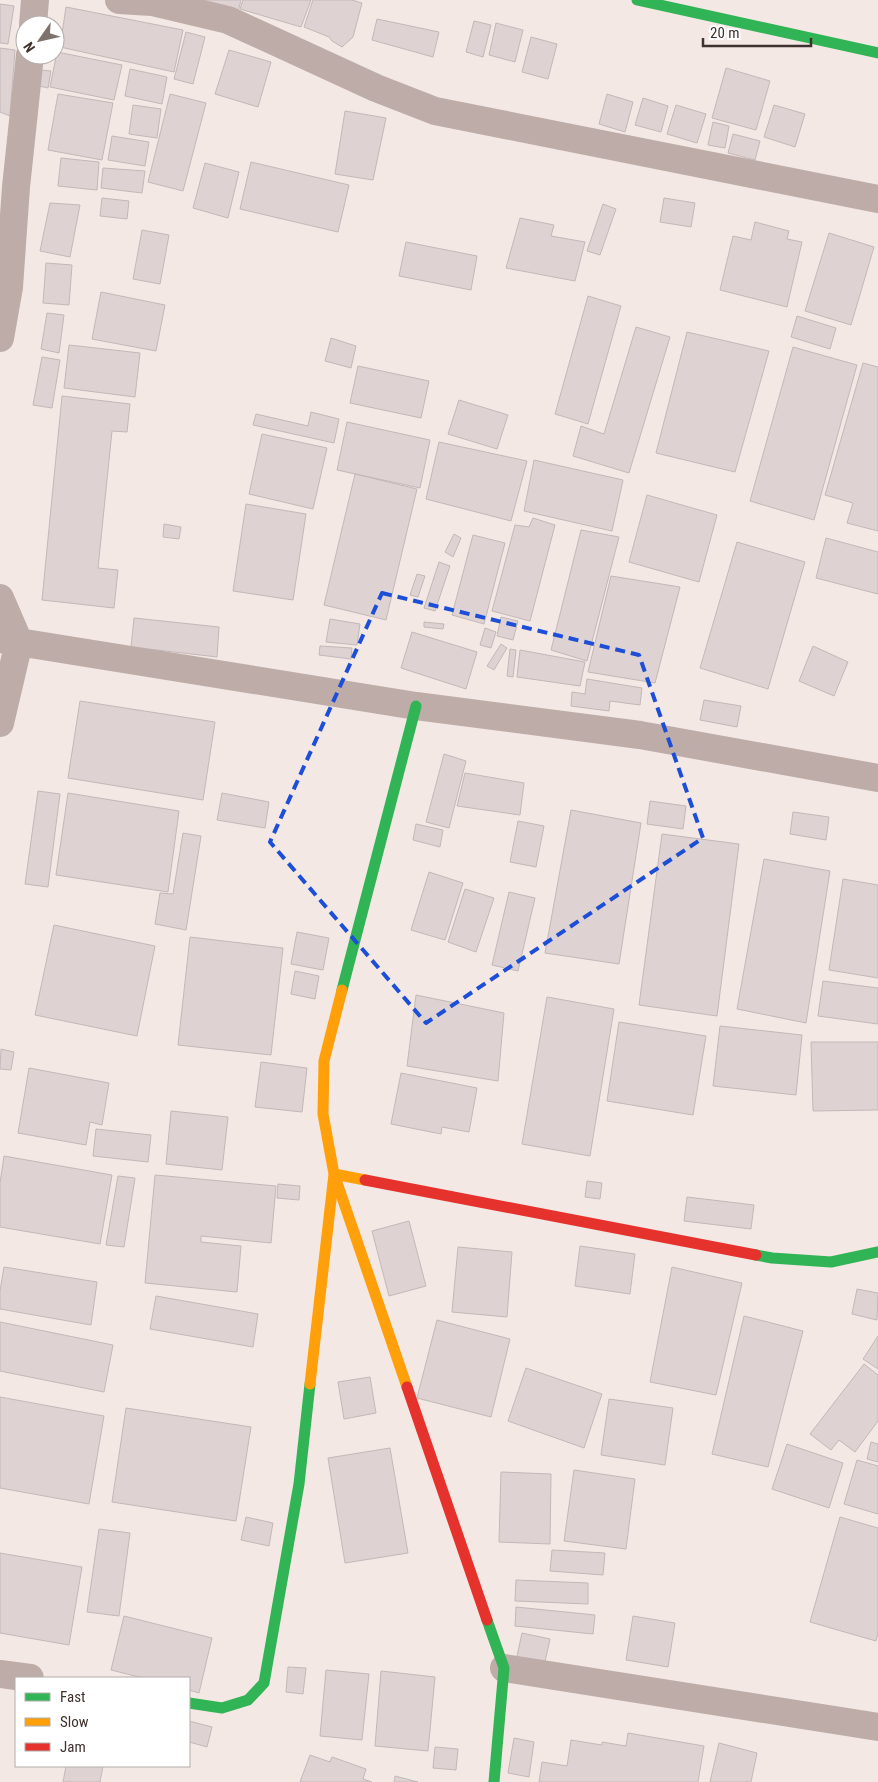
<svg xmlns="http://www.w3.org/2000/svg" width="878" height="1782" font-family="'Roboto Condensed',sans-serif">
<rect width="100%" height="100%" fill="#f3e8e3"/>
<path fill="#ded2d2" stroke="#c3b8b8" d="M195,0h46l-3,12z
M243,0h68l-10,27 -61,-18z
M313,0h39l10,3 -9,34 -11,10 -10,-6 -3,-4 -25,-10z
M0,4l14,2 -6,38 -8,-1z
M66,7l117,23 -9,42 -114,-25z
M377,19l62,13 -6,25 -61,-17z
M474,21l17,4 -8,32 -17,-5z
M496,23l27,7 -8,32 -26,-7z
M186,32l19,5 -12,47 -19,-5z
M531,37l26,7 -9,35 -26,-7z
M0,48l15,2 -5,66 -10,-4z
M229,50l42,12 -13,45 -43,-13z
M57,52l65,13 -8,35 -64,-13z
M726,68l44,13 -14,49 -44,-12z
M130,69l37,8 -5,27 -37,-8z
M41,70l10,1 -3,17 -9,-2z
M58,94l55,9 -11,57 -54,-10z
M170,94l36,9 -23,88 -35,-9z
M607,94l26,8 -8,30 -26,-8z
M643,98l25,8 -7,26 -26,-7z
M133,105l28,4 -4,29 -28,-4z
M676,105l30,9 -9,29 -30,-9z
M774,105l31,9 -10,33 -31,-10z
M345,111l41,7 -13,62 -38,-6z
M713,122l16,4 -4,22 -17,-3z
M733,134l27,7 -5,19 -27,-7z
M112,136l37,6 -4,24 -37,-6z
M61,158l38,4 -2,28 -39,-4z
M251,162l98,23 -11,47 -98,-23z
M205,163l34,9 -11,46 -35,-10z
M103,168l42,3 -3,22 -41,-5z
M102,198l27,3 -2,18 -27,-3z
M664,198l31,5 -4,24 -31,-5z
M50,203l30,2 -10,52 -30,-6z
M603,204l13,5 -16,46 -13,-4z
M520,218l34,7 -3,11 34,6 -10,39 -69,-13z
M755,222l34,9 -2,8 15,3 -15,65 -67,-17 13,-54 18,4z
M142,230l27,5 -9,49 -27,-5z
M829,233l45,14 -23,78 -46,-14z
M406,242l71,14 -6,34 -72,-14z
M46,263l26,2 -3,40 -26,-2z
M101,292l64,13 -9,46 -64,-12z
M588,296l33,10 -33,118 -33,-10z
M47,313l17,2 -5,38 -18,-4z
M797,316l39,12 -6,21 -39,-12z
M636,327l34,10 -41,136 -56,-17 8,-30 23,8z
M687,332l82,19 -34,121 -79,-19z
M331,338l25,8 -5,22 -26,-7z
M69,345l71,8 -5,44 -71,-9z
M793,347l64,18 -43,155 -64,-19z
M42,357l18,3 -8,48 -19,-3z
M863,363l15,4v164l-31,-8 6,-20 -28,-8z
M358,366l71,15 -8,37 -71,-15z
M62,396l68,8 -3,28 -15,-1 -14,137 20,2 -4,38 -72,-8z
M459,400l49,15 -11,34 -49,-15z
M311,412l28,7 -5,24 -81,-18 3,-11 52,12z
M347,422l83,18 -10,48 -83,-18z
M262,434l65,14 -14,61 -64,-15z
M439,442l88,19 -16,60 -85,-22z
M534,460l89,20 -11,51 -88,-20z
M355,474l62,15 -31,131 -62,-15z
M647,495l70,20 -18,67 -70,-20z
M246,504l60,10 -13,86 -60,-9z
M533,518l22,7 -25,96 -38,-10 23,-86 14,2z
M164,524l17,3 -2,12 -16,-2z
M581,530l38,7 -32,124 -36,-11z
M454,534l7,4 -8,19 -8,-5z
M473,535l32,8 -21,81 -32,-9z
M826,538l52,14v42l-62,-16z
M737,542l68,20 -37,127 -68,-21z
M439,562l11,4 -15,45 -11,-3z
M417,574l8,2 -7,21 -8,-2z
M611,576l69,11 -25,96 -67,-11z
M501,617l17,4 -5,19 -16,-4z
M134,618l85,9 -2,30 -86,-10z
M330,619l30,5 -3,21 -31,-3z
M424,622l20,2 -1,5 -19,-2z
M485,628l11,4 -5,16 -11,-3z
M412,632l65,20 -11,37 -65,-21z
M501,644l6,4 -13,22 -7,-4z
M320,646l32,2 -1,11 -32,-4z
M813,646l35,16 -14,34 -35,-15z
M510,649l6,1 -3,27 -6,-1z
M520,650l65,12 -5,24 -63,-9z
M587,679l55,9 -2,17 -30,-4 -1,10 -38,-5 1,-14 13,2z
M704,700l37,6 -4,21 -37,-7z
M80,701l135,21 -12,78 -135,-22z
M444,754l22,7 -17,67 -23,-6z
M465,773l59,10 -4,32 -63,-9z
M38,791l22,3 -12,93 -23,-3z
M68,793l111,18 -11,81 -112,-17z
M222,793l47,9 -4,26 -48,-8z
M650,801l36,5 -3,23 -36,-5z
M571,810l70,13 -22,141 -74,-11z
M793,812l36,5 -3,23 -36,-6z
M518,821l26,5 -8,41 -26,-5z
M416,824l27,6 -3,17 -27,-7z
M183,833l18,3 -15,94 -31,-6 5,-31 13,1z
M662,834l77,10 -22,172 -78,-11z
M764,859l66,12 -24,152 -69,-14z
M429,872l34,11 -18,57 -34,-10z
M843,879l35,6v93l-49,-8z
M465,889l29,9 -18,54 -28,-10z
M509,892l26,6 -17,73 -26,-6z
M54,925l101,21 -18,90 -102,-21z
M297,932l32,6 -6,32 -32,-6z
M190,937l93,11 -12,107 -93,-10z
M295,971l24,5 -4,23 -24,-5z
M823,981l55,7v36l-60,-8z
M416,995l88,18 -6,68 -91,-15z
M547,997l67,12 -24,147 -68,-12z
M619,1022l87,14 -13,79 -86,-14z
M720,1026l82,9 -6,60 -83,-9z
M811,1042h67v68l-65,1z
M1,1049l13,3 -3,18 -11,-1z
M261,1062l46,6 -5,44 -47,-5z
M29,1068l80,15 -7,42 -12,-3 -4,23 -68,-12z
M401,1073l76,15 -8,44 -27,-5 -1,7 -50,-10z
M171,1111l57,6 -6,53 -56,-6z
M96,1129l55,6 -3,27 -55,-6z
M4,1156l108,19 -12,69 -100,-17v-44z
M155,1175l121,11 -5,57 -70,-7v6l40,4 -4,46 -92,-9z
M118,1176l17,2 -11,69 -18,-2z
M587,1181l15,2 -2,16 -15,-2z
M278,1184l22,2 -1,14 -22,-2z
M687,1197l67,8 -3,24 -67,-8z
M409,1221l17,65 -37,10 -17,-65z
M580,1246l55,8 -5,40 -55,-8z
M458,1247l54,5 -5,65 -55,-5z
M4,1267l93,15 -6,43 -91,-16v-18z
M672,1267l70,16 -26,112 -66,-13z
M857,1289l21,4 -1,27 -25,-6z
M156,1296l102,18 -5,33 -103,-18z
M744,1316l59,15 -35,136 -56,-13z
M437,1320l73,19 -19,78 -74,-19z
M0,1322l113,23 -9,47 -104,-21z
M878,1336v33l-15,-10z
M864,1364l14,11v46l-23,31 -16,-12 -8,10 -21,-16z
M526,1368l76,26 -18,54 -76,-27z
M370,1377l6,36 -32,6 -6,-37z
M0,1397l104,19 -15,88 -89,-16z
M609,1399l64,9 -8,57 -64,-10z
M126,1408l125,19 -15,94 -124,-19z
M871,1442l7,2v18l-11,-3z
M787,1444l56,19 -14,45 -57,-19z
M390,1448l18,105 -63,10 -17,-105z
M857,1460l21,6v48l-34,-10z
M574,1470l61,9 -9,70 -62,-8z
M501,1472l50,2 -1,70 -51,-2z
M246,1517l27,6 -4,23 -28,-6z
M840,1517l38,11v105l-2,8 -66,-19z
M99,1529l31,4 -11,83 -32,-4z
M552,1550l53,3 -2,22 -53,-4z
M0,1553l82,14 -13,78 -69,-12z
M516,1580l72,3v21l-73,-3z
M516,1607l79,8 -2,19 -78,-8z
M124,1616l88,22 -13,55 -10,-3v-12h-46l-32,-8z
M633,1616l42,7 -7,44 -42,-7z
M522,1633l28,6 -6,27 -28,-5z
M288,1667l18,1 -3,26 -17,-2z
M326,1670l43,4 -7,66 -42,-4z
M381,1671l54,6 -7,74 -53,-5z
M189,1721l23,6 -5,20 -18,-5z
M628,1733l76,13 -6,36h-159l3,-20 25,4 4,-26 31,5v-3l24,4z
M514,1738l20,4 -5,35 -21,-4z
M719,1743l38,10 -6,29h-41z
M435,1747l23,2 -2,21 -23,-2z
M310,1755l20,7 2,-5 34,12 -3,10 9,3h-72z
M66,1766h37l-3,16h-37z
M395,1776l23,6h-24z"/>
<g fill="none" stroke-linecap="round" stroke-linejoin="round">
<path stroke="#bdaca8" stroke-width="28" d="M119,0l33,2 76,18 148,68 59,23 443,88
M33,25l2,-25
M0,338l9,-51 7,-100 14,-132
M0,598l19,44 -19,81
M0,639l416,67 224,29 238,43
M504,1668l374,59
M0,1674l30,4"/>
<path stroke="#30b455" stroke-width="11" d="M637,0l241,53
M342,990l74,-284
M756,1255l16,3 59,4 47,-10
M487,1620l17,48 -10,114
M189,1703l33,5 26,-8 16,-17 35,-199 11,-100"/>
<path stroke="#ff9f0a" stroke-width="11" d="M342,990l-18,71 -1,53 11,60 73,213
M310,1384l24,-210 31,6"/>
<path stroke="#e5322d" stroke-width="11" d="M365,1180l391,75
M407,1387l80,233"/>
</g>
<path fill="none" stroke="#1d4ed8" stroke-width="4" stroke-dasharray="10 6" stroke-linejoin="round" d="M382,593l257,62 64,183 -277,185 -156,-181z"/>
<rect x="15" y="1677" width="175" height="90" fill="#ffffff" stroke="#b2adab"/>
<rect x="25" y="1693" width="25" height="8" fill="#30b455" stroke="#b2adab"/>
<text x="60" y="1702" font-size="15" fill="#3f322c">Fast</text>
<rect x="25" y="1718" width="25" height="8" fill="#ff9f0a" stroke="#b2adab"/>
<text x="60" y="1727" font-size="15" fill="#3f322c">Slow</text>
<rect x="25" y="1743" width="25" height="8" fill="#e5322d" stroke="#b2adab"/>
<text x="60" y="1752" font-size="15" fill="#3f322c">Jam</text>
<g transform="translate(40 40) rotate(236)"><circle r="24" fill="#ffffff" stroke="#b2adab"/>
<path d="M0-4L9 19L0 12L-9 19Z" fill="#7e726c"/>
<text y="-8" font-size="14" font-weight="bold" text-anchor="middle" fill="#3f322c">N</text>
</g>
<path d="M703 38v8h108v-8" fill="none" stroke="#3f322c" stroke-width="2.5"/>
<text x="710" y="38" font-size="15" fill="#3f322c" stroke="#ffffff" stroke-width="4" paint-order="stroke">20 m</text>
</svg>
